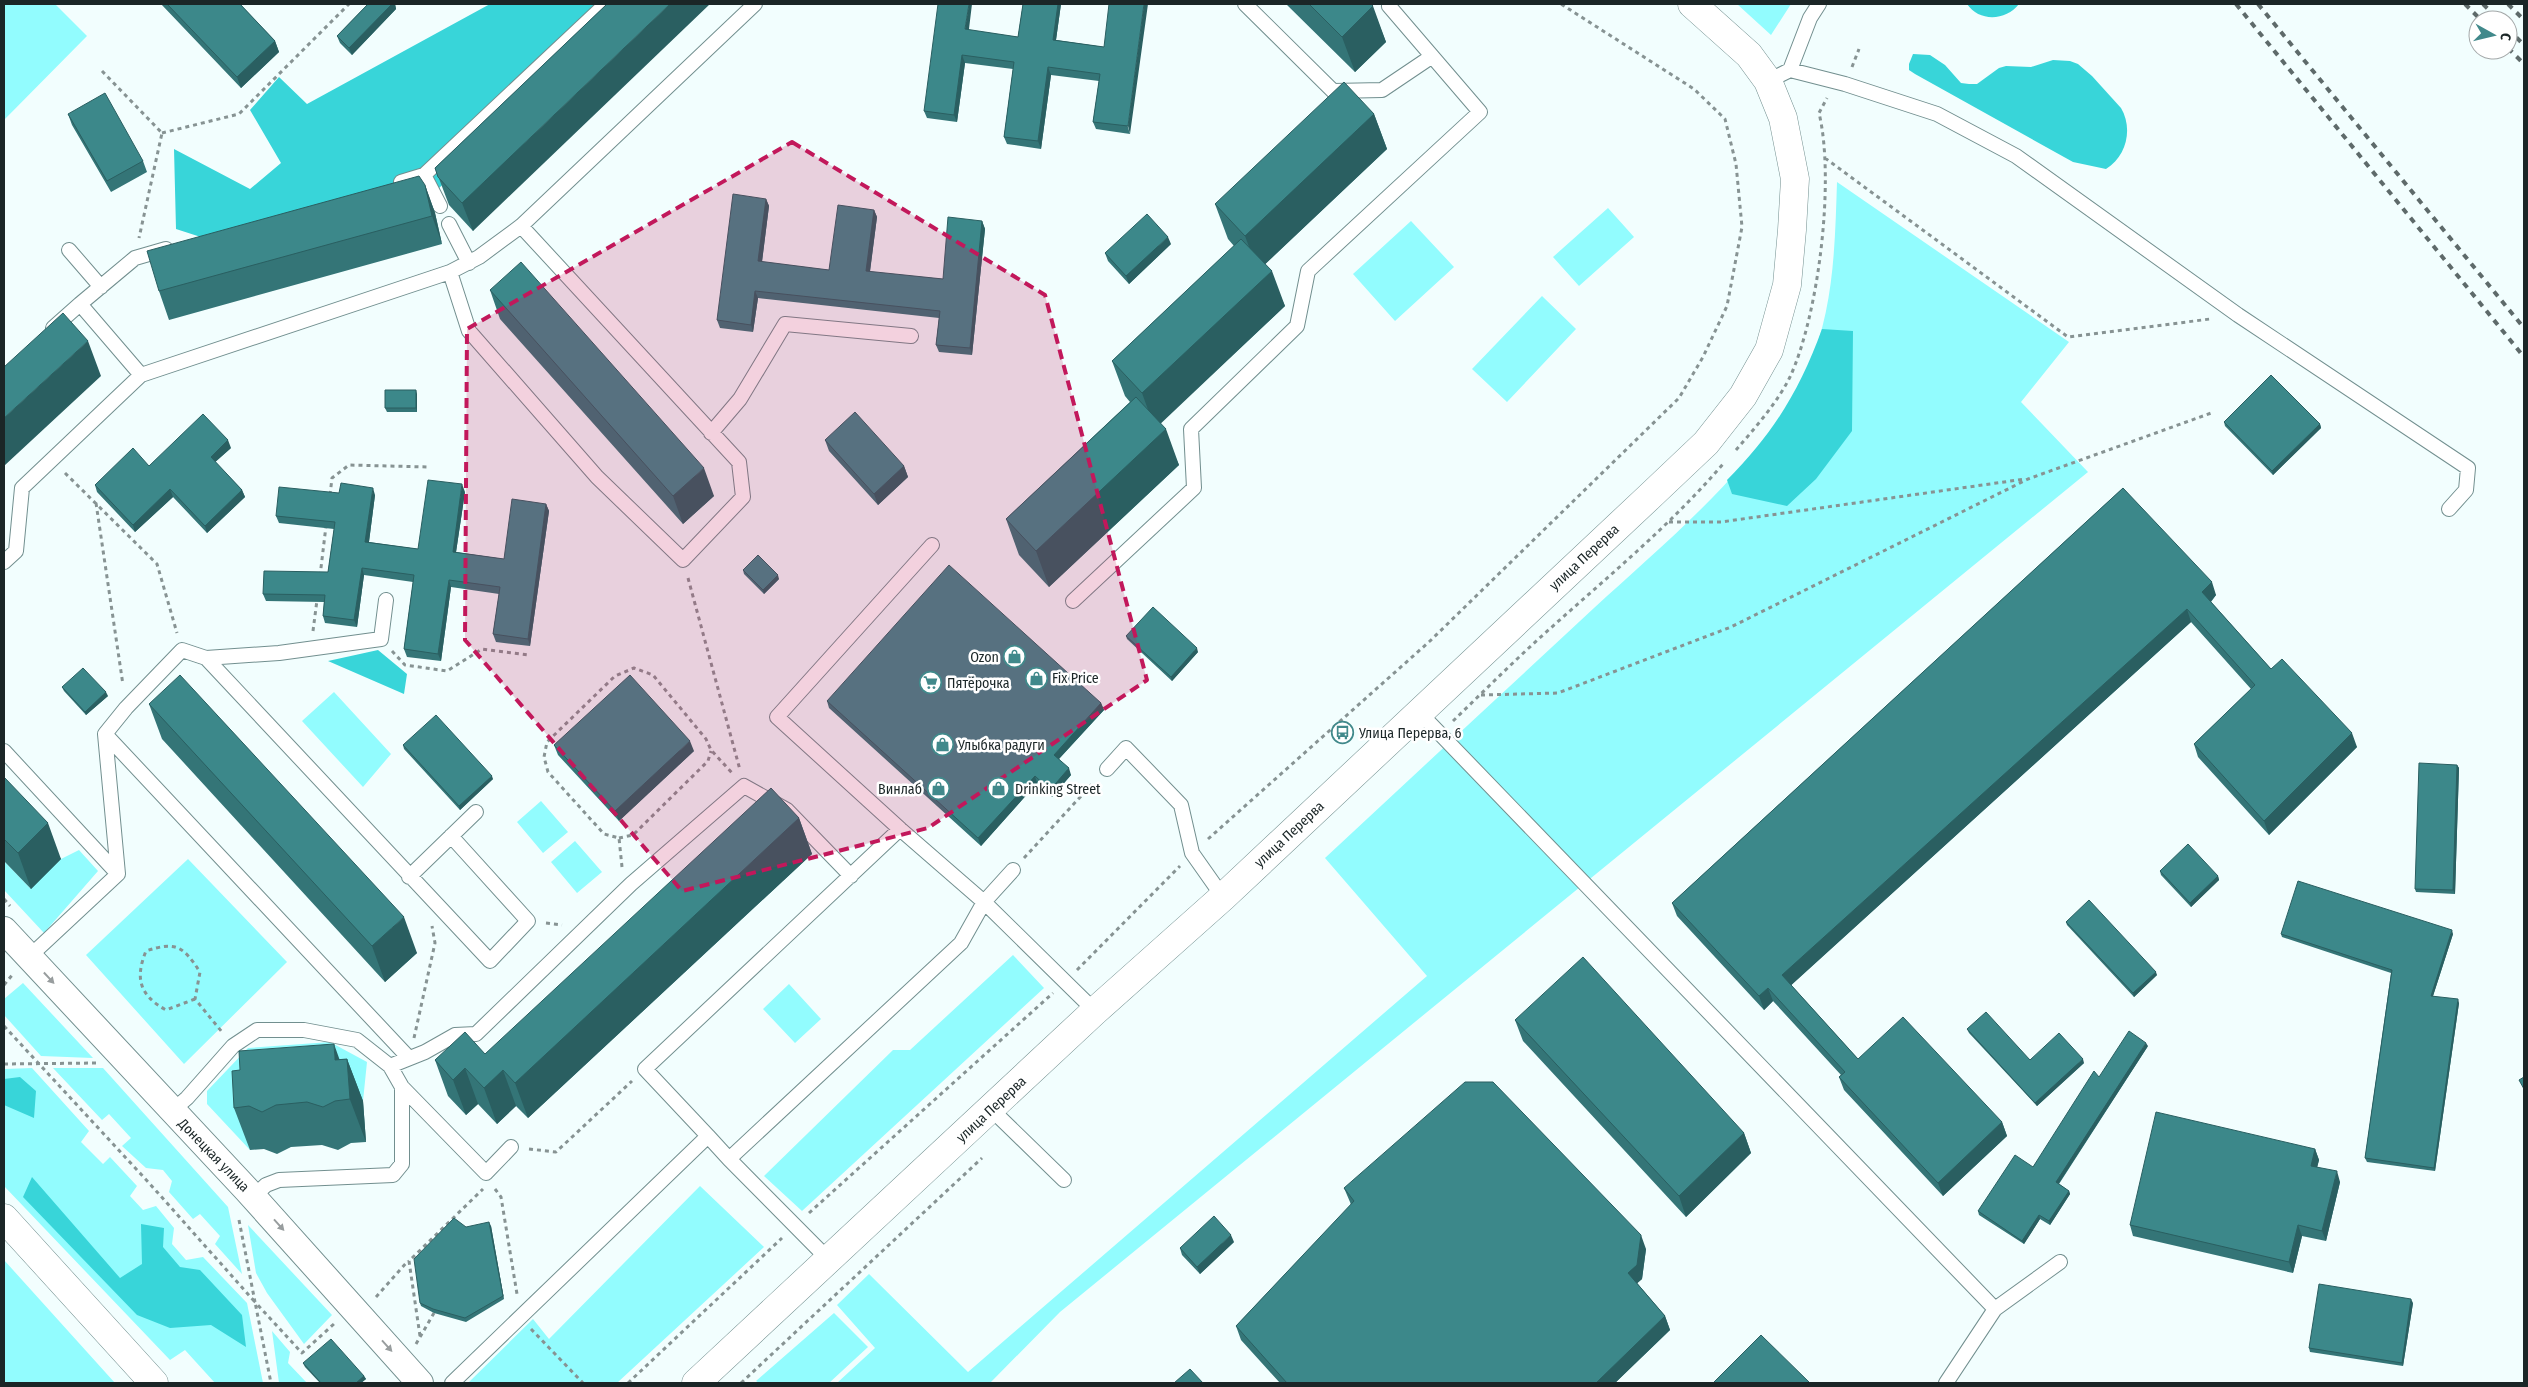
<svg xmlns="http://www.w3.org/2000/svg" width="2528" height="1387" font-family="'Fira Sans Condensed',sans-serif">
<rect width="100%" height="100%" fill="#f2fefe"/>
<path fill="#92fcfe" d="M4,4h51l32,32 -83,84z
M1737,4h54l-20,31z
M1837,182l232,160 -48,60 67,70 -1028,840 -70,71h-153l38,-35 -38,-43 32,-31 99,98 459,-396 -102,-118c90,-84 180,-167 269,-250 74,-68 172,-148 214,-240 26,-57 27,-124 29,-186z
M1608,208l26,29 -55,49 -26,-29z
M1411,221l43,46 -59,54 -42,-47z
M1542,296l34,33 -69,73 -35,-33z
M334,692l57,62 -28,33 -61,-66z
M541,801l27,31 -25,21 -26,-31z
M575,841l27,31 -25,21 -26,-31z
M79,850l19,21 -54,62 -40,-43v-29l26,27 31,-29z
M188,859l99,103 -103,102 -98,-109z
M1013,955l31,33 -242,223 -38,-35 129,-126h17z
M23,983l70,75 -52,-2 -37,-41v-16z
M789,984l32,35 -26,24 -32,-34z
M330,1042l37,20 -4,39 -116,13 3,36 -43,-46v-13l41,-43z
M32,1068l57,63 -8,11 22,22 7,-7 27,29 -7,10 13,14 13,-4 18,22 -2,16 14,16 17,-3 44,46 16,80h-48l-30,-33 -15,10 -166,-174v-117z
M53,1068h50l125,139 14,67 -27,-30 5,-8 -20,-22 -7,5 -24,-27 3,-11 -9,-11 -17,-2 -24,-22 9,-8 -22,-24 -7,6z
M700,1186l64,61 -147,136h-149l65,-64 16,20z
M248,1225l84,90 -28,29 -37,-51 -11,-20z
M4,1260l111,123h-111z
M834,1313l34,34 -39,36h-70l-3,-2z
M272,1331l18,21 -2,11 19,20h-28z"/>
<path fill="#38d5d9" d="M490,4h140l-194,187 -195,59 -65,-21 -2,-80 76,40 31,-26 -31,-53 29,-33 28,27z
M1967,4h52c-13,17 -40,18 -52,0z
M1913,54l17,1 15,10 16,18 8,1h8l22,-16 7,-2 25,1 22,-7 17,1 8,3 14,12 29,32c12,20 6,48 -15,61l-33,-7 -158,-88 -6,-4v-6z
M1822,329l31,2 -1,100 -36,48 -29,27 -55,-12 -5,-14c46,-46 73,-90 95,-151z
M378,650l29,24 -3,20 -76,-33z
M20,1077l16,14 -2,27 -30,-13v-26z
M32,1177l88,101 22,-14 -1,-40 23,4 -1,19 17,20 20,3 42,45 4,32 -35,-22 -41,3 -33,-13 -114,-118z"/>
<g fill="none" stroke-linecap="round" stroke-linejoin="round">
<defs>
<path id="service" d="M1245,4l88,87 49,-1 49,-33
M1790,70l20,-52 9,-14
M1768,81l22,-11 55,14 92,30 79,42 222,159 230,153 -2,22 -17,19
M424,175l182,-171
M401,182l23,-7 16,31
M449,224l20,39
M69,250l32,37
M450,272l19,59 128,146 86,83 60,-63 -4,-35 -218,-236
M80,304l55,-46 31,-9
M53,328l27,-24 61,71
M711,433l29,-34 45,-75 126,12
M4,562l12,-11 6,-63 119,-113 309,-103 29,-15 42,-31 234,-222
M1073,601l121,-113 -3,-59 106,-103 11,-55 172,-159 -91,-106 1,-2
M206,658l73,-5 102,-14 5,-39
M1419,712l576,597 65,-47
M105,734l304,324
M4,751l114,123 -89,83
M1107,769l19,-21 55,57 11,48 31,44
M900,829l-123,-112 155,-172
M118,874l-13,-140 21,-26 56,-58 24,8 284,303 38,-40 -77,-85
M409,877l67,-65
M390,1066l35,-14 30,-17 21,-1 155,-150 113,-98 43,24 64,66
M402,1087l84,86 25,-26
M991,1109l73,71
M172,1111l15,-13 46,-52 24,-16h47l53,10 33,26 12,21v77l-9,11 -114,5 -13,5 -13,12
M708,1136l-63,-67 255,-240 84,73 111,109
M829,1260l-100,-101 232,-216 23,-41 29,-32
M452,1383l256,-247 21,23
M1946,1383l49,-74"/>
<path id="minor" d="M4,930l242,259 174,194"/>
<path id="tertiary" d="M696,1383l399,-372 128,-114 426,-400 57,-54 37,-47 26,-46 18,-65 5,-55 3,-51 -12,-61 -15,-37 -19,-26 -57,-51"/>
<path id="secondary" d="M4,1218l150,165"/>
</defs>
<use href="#service" stroke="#728f8f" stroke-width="16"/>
<use href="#minor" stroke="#728f8f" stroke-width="28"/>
<use href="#tertiary" stroke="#728f8f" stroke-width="29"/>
<use href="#secondary" stroke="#728f8f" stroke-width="29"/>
<path stroke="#879393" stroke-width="3" stroke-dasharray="4 4" stroke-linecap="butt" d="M1852,67l7,-18
M102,71l60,62 -23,105
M162,133l77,-19 110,-110
M1825,158l243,179 142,-18
M1736,450c19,-22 41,-47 54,-73 29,-63 45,-198 29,-264l8,-15
M65,473l92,91 20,69
M330,495l2,-17 17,-13 79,2
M96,503l27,182
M1669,522h52l304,-43
M320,576l6,-50
M688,578l52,192
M313,631l4,-31
M392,651l13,14 42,6 35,-22 46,6
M1481,695l77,-2 173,-66 297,-148 186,-67
M1453,721c30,-29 60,-59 91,-87 61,-55 125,-107 179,-170
M619,838l14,-3 75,-74 3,-10
M1208,839l222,-198 249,-243 24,-41 24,-51 15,-79 -6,-63 -11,-45 -31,-30 -133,-85
M1024,858l70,-76
M622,867l-3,-29 -15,-4 -56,-62 -4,-15 3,-15 68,-66 19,-8 19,7 53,64 5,11 22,24
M4,899l6,7
M546,923l16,2
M1077,970l103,-104
M4,985l9,-11
M195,999l-29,11c-27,-15 -31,-32 -20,-59 30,-10 37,-5 54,21l-5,27 27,33
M4,1026l146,158 105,118 16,81
M414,1038l21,-95 -3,-17
M4,1064l92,-1
M529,1149l27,3 76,-71
M495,1189l6,8 16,97
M809,1213l244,-220
M239,1220l16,82 47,51 33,-30
M376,1297l32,-36
M531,1329l52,54
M420,1336l-11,-75 74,-72
M416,1344l18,-31
M628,1383l154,-145
M741,1383l241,-225"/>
<use href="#service" stroke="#fff" stroke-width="14"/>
<use href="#minor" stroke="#fff" stroke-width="26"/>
<use href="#tertiary" stroke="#fff" stroke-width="28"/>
<use href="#secondary" stroke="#fff" stroke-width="28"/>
<path stroke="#5e6a6a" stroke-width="4" stroke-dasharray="6 6" stroke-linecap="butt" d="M2236,4l288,353
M2258,4l266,324
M2465,4l16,16
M2483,4l16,16
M2508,4l16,16
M2508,29l16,16
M2508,48l16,16"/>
</g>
<path fill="#347577" d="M161,4h79l35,37 4,11 -38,36z
M368,4h27l1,5 -44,46 -12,-12 -3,-7z
M607,4l-134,227 -24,-26 -14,-37z
M1023,4h38l-5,36 48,7 26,87 -34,-5 -3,-7 6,-41 -48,-6 -10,74 -34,-5 -3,-7 9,-68 -48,-6 -8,59 -30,-4 -3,-7 45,-81 49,7z
M1286,4h85l15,38 -31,30z
M68,114l75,47 4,11 -36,20 -39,-67z
M1374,114l13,35 -122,115 20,42 -125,117 19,42 -130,122 -30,-32 -13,-36 124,-117 -5,-6 -13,-35 122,-115 -6,-7 -13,-35z
M425,185l10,28 7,31 -273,76 -10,-29z
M766,199l3,7 -7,56 67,8 45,-60 3,7 -7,55 73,7 39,-58 3,8 -13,126 -33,-3 -3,-7 3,-27 -181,-20 -5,34 -33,-4 -3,-8z
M1171,244l-42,40 -21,-23 -3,-8z
M490,290l224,206 -31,28 -183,-205z
M417,394v18h-30l-2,-4z
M2224,422l96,2 1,4 -48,47 -48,-49z
M825,440l79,26 4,11 -30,28 -49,-54z
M231,448l-16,14 27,28 3,7 -38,36 -34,-36 -38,35 -38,-40 -2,-7 54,-19z
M2123,488l93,107 -5,7 60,67 86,78 -88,88 -71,-78 -4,-13 57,-55 -60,-67 -400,363 67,74 144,63 5,14 -64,60 -99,-106 -5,-13 2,-2 -68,-74 -9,9 -87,-94 -5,-13z
M465,492l-9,60 48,7 42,-55 3,7 -19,135 -34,-4 -3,-8 6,-40 -48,-7 -10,74 -34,-4 -3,-8 9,-67 -49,-7 -7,52 -32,-4 -2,-7 1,-14 -58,-1 -3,-7 65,-22 6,-43 -55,-6 -3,-7 63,-23 36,2 -6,47 49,7z
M743,570l36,9 -15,15 -20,-20z
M1126,636l72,16 -26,29 -45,-42z
M62,687l46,9 -22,19 -22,-24z
M827,701l274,2 3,7 -45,49 12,16 -19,22 -15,-14 -56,63 -152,-138z
M149,704l268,249 -32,29 -223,-243z
M403,745l90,34 -33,31 -56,-61z
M554,745l140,6 -75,70 -61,-66z
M2457,765l2,3 -4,126 -39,-2 -1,-3z
M4,777l57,82 -30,30 -27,-28z
M799,818l13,36 -284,264 -12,-12 -19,18 -19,-20 -12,11 -18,-19 -13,-36 50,-6z
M2160,871l58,5 1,4 -28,27 -30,-32z
M2066,922l91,53 -23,22 -67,-72z
M2281,934h172l-20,62 26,7 -24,168 -68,-9 -2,-4 26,-185 -109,-36z
M1515,1020l229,113 7,20 -65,64 -163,-176z
M1967,1029l63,31 54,3 -47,43 -68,-73z
M2148,1046l-89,138 10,7 1,3 -20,31 -10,-6 -16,25 -45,-29 -1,-4 55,-44 66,-90z
M340,1059h7l16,42 3,41 -15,1 -13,7 -16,-5 -31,2 -14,7 -13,-5 -14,1 -16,-42z
M2315,1149l4,11 -2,7 23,15 -14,59 -24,-5 -9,37 -160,-37 -3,-11z
M1344,1188l302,61 -4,30 -5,4 28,33 5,14 -55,53h-335l-39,-43 -5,-14 115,-121 -1,-3z
M491,1226l13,73 -38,23 -32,-9 -13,-7 -1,-3 46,-76z
M1234,1242l-34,32 -18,-19 -2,-7z
M2413,1303l-10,63 -93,-14 -1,-4z
M303,1363l61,13 2,3 -5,4h-41l-15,-16z"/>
<path fill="#2a5f61" d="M392,4h3l1,5 -44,46 -3,-7z
M670,4h40l-237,227 -11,-28z
M969,4h3l-4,33 -3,-8z
M1058,4h3l-6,43 -2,-7z
M1144,4h4l-18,130 -2,-8z
M1373,6l13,36 -31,30 -13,-35z
M275,41l4,11 -38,36 -4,-11z
M962,55l3,8 -8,59 -3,-7z
M1048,67l3,8 -10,74 -3,-8z
M1374,114l13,35 -129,122 -13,-35z
M425,185l10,28 7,31 -10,-28z
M766,199l3,7 -8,63 -3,-8z
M874,210l3,7 -8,61 -3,-7z
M982,221l3,8 -13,126 -2,-7z
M1168,237l3,7 -42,40 -3,-8z
M1272,271l13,35 -130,123 -13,-36z
M755,291l3,7 -5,34 -2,-7z
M88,341l13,35 -97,90v-48z
M416,390l1,4v18l-1,-4z
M2320,424l1,4 -48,47 -1,-4z
M1166,429l13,36 -130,122 -13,-36z
M228,440l3,8 -18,16 -2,-7z
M904,466l4,11 -30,28 -4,-11z
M704,468l10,28 -31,28 -10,-28z
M462,484l3,8 -10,67 -2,-7z
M373,488l2,7 -7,54 -3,-7z
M170,489l3,8 -38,35 -2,-7z
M242,490l3,7 -38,36 -2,-7z
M546,504l3,7 -19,135 -2,-7z
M362,568l2,7 -7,52 -3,-7z
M778,575l1,4 -15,15 -1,-4z
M449,580l2,7 -10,74 -3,-7z
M2212,582l4,13 -9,11 -5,-14z
M2187,609l4,13 -404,367 -5,-14z
M1197,648l1,4 -26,29 -1,-4z
M106,692l2,4 -22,19 -1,-3z
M1101,703l3,7 -48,52 -2,-7z
M2352,733l5,14 -88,88 -5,-14z
M690,741l4,10 -75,70 -4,-10z
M2457,765l2,3 -4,126 -2,-4z
M1069,768l2,7 -19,22 -2,-7z
M492,776l1,3 -33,31 -1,-4z
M1035,776l2,7 -56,63 -3,-8z
M799,818l13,36 -284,264 -13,-35z
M48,823l13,36 -30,30 -13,-36z
M2218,876l1,4 -28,27 -1,-4z
M404,917l13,36 -32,29 -13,-36z
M2452,930l1,4 -21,65 -1,-3z
M2156,972l1,3 -23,22 -1,-4z
M1768,988l5,13 -9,9 -5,-14z
M2458,999l1,4 -24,168 -1,-3z
M2146,1043l2,3 -91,140 -1,-4z
M334,1044l15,42 -2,-27 16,42 3,41 -31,-82z
M2083,1059l1,4 -47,43 -2,-3z
M465,1068l13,36 -12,11 -13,-35z
M503,1070l13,36 -19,18 -13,-36z
M2002,1122l5,14 -64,60 -5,-13z
M1744,1133l7,20 -65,64 -7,-21z
M2315,1149l4,11 -4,16 -4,-10z
M2337,1171l3,11 -14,59 -4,-10z
M2069,1191l1,3 -20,31 -1,-4z
M2039,1215l1,4 -16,25 -2,-3z
M489,1222l2,4 13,73 -1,-3z
M2298,1225l4,11 -9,37 -4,-11z
M1231,1235l3,7 -34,32 -3,-7z
M1641,1235l5,14 -4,30 -9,8 -5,-14z
M2411,1299l2,4 -10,63 -1,-3z
M1665,1316l5,14 -55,53h-19z
M364,1376l2,3 -5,4h-5z"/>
<path fill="#3c888a" stroke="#2a5f61" d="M167,4h73l35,37 -38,36z
M368,4h24l-43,44 -12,-12z
M607,4h63l-208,199 -24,-26 -3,-9z
M938,4h31l-4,25 53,8 5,-33h35l-5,36 51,7 5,-43h35l-16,122 -35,-4 7,-48 -52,-7 -10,74 -34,-4 10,-75 -52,-7 -8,60 -30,-4z
M1309,4h62l2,2 -31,31z
M1344,82l30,32 -129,122 -30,-32z
M105,93l38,68 -36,20 -39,-67z
M419,176l6,9 7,31 -273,75 -12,-40z
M733,194l33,5 -8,62 71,9 9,-65 36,5 -8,61 77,8 5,-62 34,4 -12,127 -34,-3 4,-34 -185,-20 -4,34 -34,-5z
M1147,214l21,23 -42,39 -21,-23z
M1241,239l31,32 -130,122 -30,-32z
M521,262l183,206 -31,28 -183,-206z
M63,313l25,28 -84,77v-51z
M2271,375l49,49 -48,47 -48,-49z
M385,390h31v18h-31z
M1136,397l30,32 -130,122 -30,-32z
M855,412l49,54 -30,28 -49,-54z
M203,414l25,26 -17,17 31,33 -37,36 -35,-37 -37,36 -38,-40 38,-37 16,18z
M428,480l34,4 -9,68 51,7 8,-60 34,5 -18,135 -35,-5 7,-47 -51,-7 -11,74 -34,-5 10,-74 -52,-7 -8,52 -31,-4 2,-21 -62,-1 1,-23 64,1 7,-50 -59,-6 3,-29 60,6 2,-10 32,5 -8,54 53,7z
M2123,488l89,94 -10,10 69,77 11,-10 70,74 -88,88 -70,-77 61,-59 -68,-76 -405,366 76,84 45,-42 99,105 -64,61 -99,-106 6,-5 -77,-84 -9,8 -87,-93z
M758,555l20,20 -15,15 -20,-20z
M949,565l152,138 -47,52 15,13 -19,22 -15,-14 -57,62 -151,-137z
M1153,607l44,41 -26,29 -45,-41z
M83,668l23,24 -21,20 -23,-25z
M180,675l224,242 -32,29 -223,-242z
M630,675l60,66 -75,70 -61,-66z
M436,715l56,61 -33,30 -56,-61z
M2419,763l38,2 -4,125 -38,-1z
M4,777l44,46 -30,30 -14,-14z
M771,788l28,30 -284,265 -12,-13 -19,18 -19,-20 -12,12 -18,-20 30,-28 20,22z
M2188,844l30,32 -28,27 -30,-32z
M2298,881l154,49 -21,66 27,3 -24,169 -69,-10 27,-188 -111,-36z
M2089,900l67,72 -23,21 -67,-71z
M1583,957l161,176 -65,63 -164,-176z
M1986,1012l44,48 29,-27 24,26 -48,44 -68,-74z
M2129,1031l17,12 -90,139 13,9 -20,30 -10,-6 -17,26 -44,-30 37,-56 18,12 61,-96 5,6z
M334,1044l1,16 12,-1 3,40 -15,2 -12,6 -16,-5 -31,3 -14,7 -13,-6 -15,2 -2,-37 8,-1 -1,-19z
M2524,1077v12l-5,-9z
M1465,1082h28l148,153 -4,30 -9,8 37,43 -69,67h-309l-51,-57 118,-125 -10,-13z
M2156,1112l159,37 -4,17 26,5 -15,60 -24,-6 -9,37 -159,-37z
M1214,1216l17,19 -34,32 -17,-19z
M454,1218l12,9 23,-5 14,74 -38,22 -32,-9 -13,-6 -6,-44z
M2319,1284l92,15 -9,64 -93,-15z
M1761,1335l49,48h-97z
M331,1339l33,37 -8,7h-35l-18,-20z
M1190,1369l13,14h-29z"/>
<defs><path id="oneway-solid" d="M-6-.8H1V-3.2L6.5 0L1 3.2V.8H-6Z" transform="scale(1.25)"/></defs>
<g fill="#989d9e">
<use href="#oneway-solid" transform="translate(49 978) rotate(47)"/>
<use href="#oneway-solid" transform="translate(279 1225) rotate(48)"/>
<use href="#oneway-solid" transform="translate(387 1346) rotate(48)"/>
</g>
<path fill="#c2185b" fill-opacity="0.2" stroke="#c2185b" stroke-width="4" stroke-dasharray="10 6" stroke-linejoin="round" d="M792,142l253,153 102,385 -219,148 -246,63 -217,-251 2,-311z"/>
<defs>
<symbol id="shop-ring" viewBox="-11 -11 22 22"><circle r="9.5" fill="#fff" stroke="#41898b" stroke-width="1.5"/><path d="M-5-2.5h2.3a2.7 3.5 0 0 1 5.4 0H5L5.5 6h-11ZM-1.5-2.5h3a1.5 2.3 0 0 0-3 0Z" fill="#41898b"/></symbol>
<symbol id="supermarket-ring" viewBox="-11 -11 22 22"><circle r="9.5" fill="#fff" stroke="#41898b" stroke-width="1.5"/><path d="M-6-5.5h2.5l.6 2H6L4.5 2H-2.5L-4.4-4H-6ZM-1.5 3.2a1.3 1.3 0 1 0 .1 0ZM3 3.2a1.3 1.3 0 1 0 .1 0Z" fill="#41898b"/></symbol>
<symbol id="bus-ring" viewBox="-11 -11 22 22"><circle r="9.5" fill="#fff" stroke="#41898b" stroke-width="1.5"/><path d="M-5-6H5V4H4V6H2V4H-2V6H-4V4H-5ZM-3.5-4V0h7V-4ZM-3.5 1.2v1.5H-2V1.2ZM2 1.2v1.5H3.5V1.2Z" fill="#41898b"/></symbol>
</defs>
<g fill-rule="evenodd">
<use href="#shop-ring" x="1002" y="644" width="25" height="25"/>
<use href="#shop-ring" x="1024" y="666" width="25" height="25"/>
<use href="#supermarket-ring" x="918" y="670" width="25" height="25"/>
<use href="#bus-ring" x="1330" y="720" width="25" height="25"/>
<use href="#shop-ring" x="930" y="732" width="25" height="25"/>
<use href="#shop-ring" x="926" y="776" width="25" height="25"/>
<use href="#shop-ring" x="986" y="776" width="25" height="25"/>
</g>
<g text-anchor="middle" stroke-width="5" stroke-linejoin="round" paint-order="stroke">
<g font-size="14" fill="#1b2627" stroke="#fff">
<text transform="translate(1584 557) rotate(-43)" y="5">улица Перерва</text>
<text transform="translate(1289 834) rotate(-43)" y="5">улица Перерва</text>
<text transform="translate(991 1109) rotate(-43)" y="5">улица Перерва</text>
<text transform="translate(214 1155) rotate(46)" y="5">Донецкая улица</text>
</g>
<g font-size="14" fill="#1b2627" stroke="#fff" text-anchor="start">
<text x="999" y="662" text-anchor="end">Ozon</text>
<text x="1052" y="683">Fix Price</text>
<text x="947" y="688">Пятёрочка</text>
<text x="1359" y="738">Улица Перерва, 6</text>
<text x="958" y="750">Улыбка радуги</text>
<text x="922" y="794" text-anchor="end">Винлаб</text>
<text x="1015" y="794">Drinking Street</text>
</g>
</g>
<rect width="2528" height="1387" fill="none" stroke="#1b2627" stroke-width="10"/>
<g transform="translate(2493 35) rotate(98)"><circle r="24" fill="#ffffff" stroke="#a4a8a9"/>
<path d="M0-4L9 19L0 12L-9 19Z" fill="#41898b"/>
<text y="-8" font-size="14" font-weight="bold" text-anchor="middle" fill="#1b2627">С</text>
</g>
</svg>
